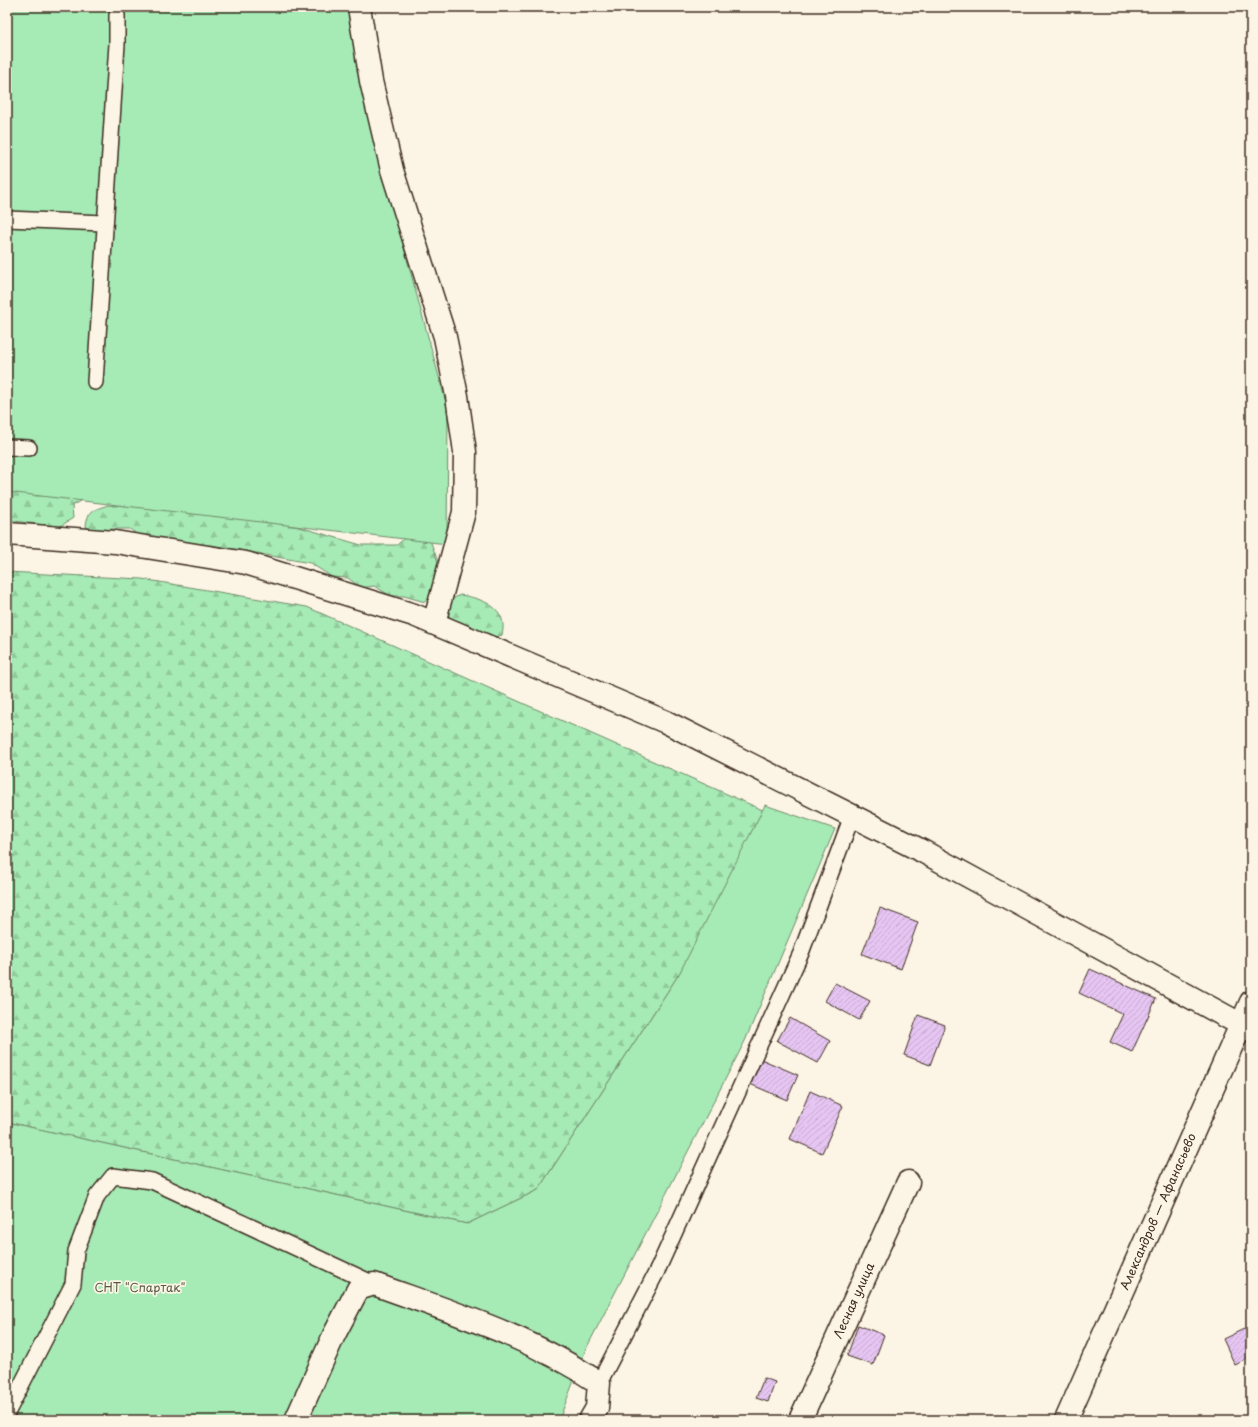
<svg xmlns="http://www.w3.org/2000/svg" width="1258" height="1427" font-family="'Playpen Sans',sans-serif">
<defs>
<pattern id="forest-firs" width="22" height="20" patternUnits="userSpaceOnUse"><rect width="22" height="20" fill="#a6eab5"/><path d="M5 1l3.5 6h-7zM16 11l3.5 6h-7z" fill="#90c99b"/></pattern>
<pattern id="building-hatch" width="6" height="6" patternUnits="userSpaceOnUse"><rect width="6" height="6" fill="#e6c5f2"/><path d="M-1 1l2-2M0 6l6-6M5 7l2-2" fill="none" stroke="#c6a9cf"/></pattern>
</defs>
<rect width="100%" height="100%" fill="#fcf5e5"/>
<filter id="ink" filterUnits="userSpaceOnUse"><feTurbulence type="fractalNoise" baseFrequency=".025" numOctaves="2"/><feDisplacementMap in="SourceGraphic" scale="8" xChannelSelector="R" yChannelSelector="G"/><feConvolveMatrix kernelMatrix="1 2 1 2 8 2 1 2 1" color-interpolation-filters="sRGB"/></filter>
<g filter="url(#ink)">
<path fill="url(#forest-firs)" stroke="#708a6a" d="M7,461l76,38 -11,7 1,12 -14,9 -52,-7z
M108,505l111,5 84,18 58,17h36l12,-11 21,6 10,27 -6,28 -9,7 -21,-6h-13l-17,-10 -13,2 -13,-10 -16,-1 -22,-14 -99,-18 -15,5 -51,-9 -15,-12h-18l-15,3 -11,-5c1,-17 8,-17 22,-22z
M7,572l135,7 165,28 514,229 -142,138 -141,216 -71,34 -460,-102z
M460,595c22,3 49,13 42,40l-11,3 -14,-2 -8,-11 -16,-2 -7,-13v-8z"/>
<path fill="#a6eab5" stroke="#708a6a" d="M7,7h350l26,164 65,239 -1,134 -440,-52z
M765,805l70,24 -90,212 -159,308 -27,71h-552v-298l460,102 71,-34 141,-216z"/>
<path fill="url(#building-hatch)" stroke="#3b2a1e" d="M880,908l38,14 -17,47 -39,-15z
M1090,969l66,30 -24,53 -22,-10 13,-28 -44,-21z
M835,983l35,18 -11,19 -34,-19z
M918,1015l27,10 -15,40 -26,-10z
M790,1018l40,23 -12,22 -41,-22z
M761,1059l37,16 -11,25 -37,-16z
M810,1091l33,15 -21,47 -32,-14z
M858,1325l26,10 -11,30 -26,-9z
M1248,1327l3,7v23l-16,8 -12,-26z
M764,1378l11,4 -7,20 -12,-4z"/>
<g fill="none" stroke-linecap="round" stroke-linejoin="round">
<defs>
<path id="service" d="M7,219l97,4
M95,382l22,-338v-29
M7,447l22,1
M599,1383l58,-112 144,-318 51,-137
M7,1413l66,-129 3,-33 21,-55 16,-20 39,5 222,103"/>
<g id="minor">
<path d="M359,7l12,74 21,89 53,167 12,59 8,56 -1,60 -30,111"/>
<path d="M7,534l108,8 131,21 168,52 252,107 258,130 327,178"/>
<path d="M296,1420l38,-85 24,-46 16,-5c77,28 156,52 225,99l-2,25 -7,12"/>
<path id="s1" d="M800,1420l108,-238"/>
<path id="s2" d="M1066,1420l185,-418"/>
</g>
</defs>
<use href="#service" stroke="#3b2a1e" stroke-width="18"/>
<use href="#minor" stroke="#3b2a1e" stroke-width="25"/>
<use href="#service" stroke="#fcf5e5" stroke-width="15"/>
<use href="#minor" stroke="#fcf5e5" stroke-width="22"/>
</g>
</g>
<g text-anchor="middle" stroke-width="3.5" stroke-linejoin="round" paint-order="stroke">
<g font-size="12" fill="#3b2a1e" stroke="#fcf5e5">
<text dy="4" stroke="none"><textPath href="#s2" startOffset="228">Александров — Афанасьево</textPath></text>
<text dy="4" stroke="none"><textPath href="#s1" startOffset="131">Лесная улица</textPath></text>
</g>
<g font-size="12" fill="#565a44" stroke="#fcf5e5">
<text x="140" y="1292">СНТ "Спартак"</text>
</g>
</g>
<rect width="1258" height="1427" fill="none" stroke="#fcf5e5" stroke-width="24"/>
<rect x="12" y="12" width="1234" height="1403" fill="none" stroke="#3b2a1e" stroke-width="1.5" filter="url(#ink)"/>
</svg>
